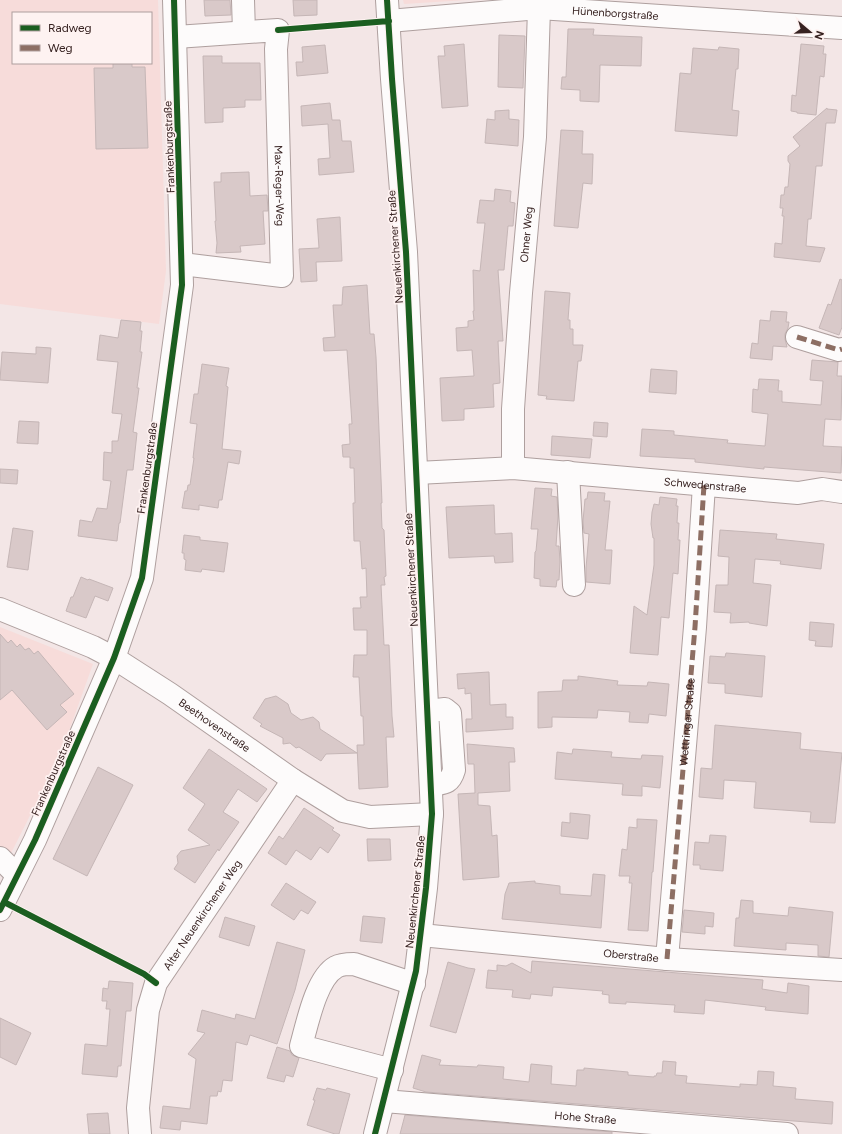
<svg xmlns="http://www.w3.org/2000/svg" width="842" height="1134" font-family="Figtree,sans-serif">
<rect width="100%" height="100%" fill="#f3e6e6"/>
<path fill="#f7dcda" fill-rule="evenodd" d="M0,0h158l8,271 -7,53 -159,-20zM13,13h138v50h-138z
M403,0h64l-63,4z
M0,627l93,37 -33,92 -60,119z"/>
<path fill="#d9c9c9" stroke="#c5b6b6" d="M204,0h26l1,15 -26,1z
M293,0h24v15l-23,1z
M568,29h26l-1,6 49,2 -1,29 -41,-1 -1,37 -19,-1v-11l-19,-1 1,-12h4z
M499,35l26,1 -2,52 -25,-1z
M464,44l4,62 -26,2 -4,-52h7l-1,-10z
M801,44l23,2 -1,8h3l-2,23 -4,-1 -4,39 -19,-2v-1l-6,-1 1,-16 4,1z
M325,45l3,28 -31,3 -1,-14h7l-1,-15z
M719,47l20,2 -1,20h-2l-4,41 7,1 -2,25 -62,-5 5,-58 11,1 2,-26 25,2z
M203,56h19v7h38l1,37h-16v7l-22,1v14l-18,1z
M113,63h19v4h13l3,81 -52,1 -2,-81h19z
M330,103l2,17h8l2,21h9l3,31 -35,3 -1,-16 12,-1 -2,-34 -26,2 -1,-20z
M827,108v1l10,1 -2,13h-9l-4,43h-6l-5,53h-3l-2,27 19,2 -5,14 -46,-5 1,-14 7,1 2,-28h-2l1,-8h-3l1,-13h3l1,-8h3l2,-23 -2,-3v-5l12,-10 -7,-9z
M509,110v9l10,1 -1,26 -33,-3 2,-24 8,1v-9z
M561,130l22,1 -1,23h11v3l-1,27 -9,-1 -5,45 -24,-2z
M249,172l1,24 17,-1 1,16h-5l2,33 -25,2 1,6 -25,1 1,-10 -2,-22h1l-2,-39h7v-9z
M495,189l16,2 -1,11 5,1 -2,23h-5l-4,44h-6l5,71h-5l2,42 -7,1 1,23 -30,2v11l-22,1 -2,-43 34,-2 -2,-26 -15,1 -1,-23 12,-1v-6l6,-1 -1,-9h1l-1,-41 7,1 5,-48h-8l3,-23 14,1z
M340,217l2,44 -26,1 1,19 -16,1 -2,-33 20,-1 -2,-29z
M840,279l2,1v47l-3,8 -20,-7 9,-24 3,1z
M367,285l3,49h4l2,23 6,146h-1l1,25 2,2 2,46 -2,1 1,8h-4l3,60h5l3,71 2,21h-8l2,50 -29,2 -2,-44h7l-1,-29h-2l-2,-39h-6l1,-22h13v-25h-13l-1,-22h8l-1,-11h7l-1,-29 -4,1 -2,-28h-6l-1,-38h2l-1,-35h-4v-11h-7l-1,-12 8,-1 -1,-20h3l-5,-74 -23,1 -1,-13 12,-1 -2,-32h9l1,-18z
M545,291l25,2 -2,27h2v9h3v16h10l-2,16h-3l-4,40 -28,-2 1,-3 -9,-1z
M771,311l16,1 -1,10h3l-1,6 -3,6v5l2,8 -14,-1 -1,14 -22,-2 2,-15 6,1 2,-24 10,1z
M121,320l20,2 -1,9h2l-2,21h2l-5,36h2l-6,44 4,1 -4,37h-6l-7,53h-1l-2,18 -39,-5 2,-16 12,2 5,-14 10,1 4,-28 -8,-1 1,-28 8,1v-12h6l4,-27 -10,-1 6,-51 -21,-2 3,-25 18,3z
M36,347l15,1 -3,35 -48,-3 2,-28 34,2z
M812,360l26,2 -1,14h5l-1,44 -16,-1 -2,27 19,1 -1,26 -77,-6v2l-69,-7v-3l-55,-3 2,-27 32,2v4l54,5 -1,3 38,3 3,-32 -16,-2 1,-23 5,1 1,-11 20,1 -1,11h4v11l39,3 2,-24 -13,-1z
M202,364l27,4 -3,18 2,1 -6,62 19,2 -2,13 -11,-2 -6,38h-3l-1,8 -19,-3v5l-17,-2 3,-17h2l1,-6h2l4,-27h-1l4,-34 -7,-1 4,-29h4z
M651,369l26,2 -1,23 -27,-2z
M19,421l20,1 -1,22 -21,-1z
M594,422l14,1 -1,14 -14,-1z
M552,436l40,3 -2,19 -39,-3z
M0,469l18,1 -1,14 -17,-1z
M535,488l17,1 -1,7 6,1 1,19 -2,30h3l1,16 -1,18h-2l-1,7 -16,-1v-7l-6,-1 1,-26 1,-1 2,-22h-7z
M588,492l17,1 -1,8h6l-5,49h7l-2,34 -24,-2v-14l3,-34 -5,-1 -1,-12 2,-22h2z
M660,497l17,2 -1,7h2l-1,17h2l-1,17h2l-2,34 -5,-1 -4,45 -8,-1 -3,38 -28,-2 4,-47 13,9 7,-50v-27h-1l-2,-14 1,-12 2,-8 5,1z
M494,505l1,29 17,-1 1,29 -18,1 -1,-7 -45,2 -3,-51z
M13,528l20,3 -5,39 -21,-3z
M720,530l57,4 -1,5 48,5 -3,25 -41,-5 1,-3 -26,-2 -2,24 18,2 -4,41 -18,-3v-1l-19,1 1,-10 -17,-1 2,-27h12l1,-28 -11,-1z
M184,535l16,2v3l28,3 -4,29 -22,-3 -1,3 -16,-2 1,-10 -2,-1v-6h-2z
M81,577l7,3 1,-1 24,9 -5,13 -13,-5 -9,22 -20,-7 5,-14h2z
M810,622l24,2 -2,23 -17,-1 1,-5 -7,-1z
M0,634l8,9 3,-3 6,7 3,-3 5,6 4,-2 5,6 4,-3 36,43 -14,11 7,7 -20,18 -35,-40 -12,10z
M726,653l39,3 -3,41 -37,-4v-9l-17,-1 2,-27 15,1z
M489,672l1,33 16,-1v13h7v12l-47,3v-13h6l-1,-26 -6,1v-6l-7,1 -1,-15z
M578,676l40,5 -1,4 30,1 1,-4 21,2 -3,32 -17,-2 -1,9 -19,-1 1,-10 -32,-2 -1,8 -45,-1v10l-14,1v-36l24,-1 1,-11h15z
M276,696l12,8 3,9 10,7 12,-3 6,5 1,7 37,24 -31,1 -5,7 -22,-14 -3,1 -6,-5 -7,1v-6l-23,-12 2,-2 -9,-6 12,-19z
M715,725l86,8 -1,16 42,4 -7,70 -25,-1 1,-10 -57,-4 2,-26 -32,-2 -1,19 -24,-2 2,-29 11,1z
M467,744l47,4 1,14h-6l1,29 -32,2v12l12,1 2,30 5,-1 2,42 -36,3 -5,-86 17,-1 -1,-29h-6z
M209,749l58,40 -10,13 -19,-13 -15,23 16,10 -20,29 -1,-2 -23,34 -21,-14 4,-6 -1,-7 4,-5 29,-6 -22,-15 17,-26 -22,-16z
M573,749l39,3 -1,5 30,2 1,-4 21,1 -3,32 -18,-2v10l-20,-1 1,-11 -68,-5 2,-27 15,2z
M98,767l35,18 -46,91 -34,-17z
M304,808l30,20 -2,2 8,5 -12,18 -8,-6 -9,13 -15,-10 -10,15 -18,-12 11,-17 4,3z
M570,813l20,2 -2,24 -27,-3 1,-14 8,1z
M637,819l20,1 -4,52h-1l-4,59 -20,-1 4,-47h-3l1,-7h-11l3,-27 5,1 2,-23 8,1z
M710,835l16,1 -3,35 -23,-2v-4h-7l2,-23 14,1z
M367,839h23l1,21 -23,1z
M593,874l12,1 -4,53 -99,-9 3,-25 4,-11 26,-2v2l25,3v8l31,2z
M286,883l30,19 -8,12 -7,-4 -7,10 -23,-15z
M741,900l12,1v12l35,3 1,-9 44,5 -4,45 -11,-1v-11l-32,-2v7l-52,-4 2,-28h3z
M684,910l30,3 -1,14 -8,-1v8l-23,-2z
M363,916l22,2 -3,25 -22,-2z
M225,917l30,9 -6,20 -30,-9z
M277,942l28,8 -10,40 -18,54 -27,-9 -3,10 -11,-3 -4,39 -9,-1 -2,12 -3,-1 -1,5h-7l-3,28 -26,-3 -1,9 -20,-2 3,-22 27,3 6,-50 -8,-5 17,-21 -8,-2 5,-21 33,9 1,-5 19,5z
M532,961l231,19 -1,9 25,4 1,-10 21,3 -1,28 -43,-4 1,-3 -61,-7 -1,14 -30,-2 1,-7 -49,-3v2l-17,-1v-8l-7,-1 1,-3 -50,-4 -1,9 -21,-2 -1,5 -18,-2 1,-7 -27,-2 2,-18 9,1v-6l9,1 6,-3 19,10z
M448,962l20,6 7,1 -19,64 -26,-7z
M109,981l24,2 -2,28h-5l-5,55h-3l-1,11 -35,-3 3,-30 22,2 3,-37h-4l1,-8h-5l1,-13 5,1z
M0,1018l31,15 -15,32 -16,-8z
M277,1047l13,4 2,4 7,3 -6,19 -7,-2 -2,7 -17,-4z
M422,1055l19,5 -2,5 38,2 1,-2 26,2 -1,12 26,3 2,-18 21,2 -1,18 25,2 1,-16h7v-2l44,4v3l26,2v-1h2l1,-3h5l1,-12 13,1 -1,13 12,1 -1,7 54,4v-3l17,1 1,-14 16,1 -1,14 23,2 -1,11 38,3 -1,22 -406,-32 -13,-4z
M317,1088l9,2 1,-2 23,6 -11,40h-4l-28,-9 8,-25h-2z
M108,1113l2,21h-21l-2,-20z
M405,1115l207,17v2h-212z"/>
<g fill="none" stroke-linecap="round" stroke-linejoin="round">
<defs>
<g id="minor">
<path d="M243,0l1,32"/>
<path id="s1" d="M389,21l150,-13 303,20"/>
<path id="s2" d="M176,37l102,-7 -2,19 6,227 -100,-12"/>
<path d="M797,337l42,13 3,-1"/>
<path id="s3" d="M513,468v-59l8,-116 14,-156 4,-129"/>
<path d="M568,472l6,113"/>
<path id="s4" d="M417,473l96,-5 285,25 24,-4 20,3"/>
<path id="s5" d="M0,609l93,38 21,11 56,36 123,86 50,31 27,6 62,-3"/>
<path d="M428,711l17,-2 5,4 4,57c-4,14 -10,13 -23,15"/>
<path d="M0,858l17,17"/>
<path d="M0,910l35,-70 79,-182 28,-80 40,-293 -8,-285"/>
<path id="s6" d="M421,935l246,24 175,11"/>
<path d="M667,959l28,-332 9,-142"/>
<path d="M392,1070l-91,-24c6,-21 15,-68 35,-79 5,-3 12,-3 18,-3l60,20"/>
<path id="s7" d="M384,1101l403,33"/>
<path id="s8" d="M140,1134l-2,-26 10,-98 8,-27 137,-203"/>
<path d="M375,1134l41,-163 10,-83 6,-74 -26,-562 -14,-173 -5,-79"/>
</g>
</defs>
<use href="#minor" stroke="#ae9f9e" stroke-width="24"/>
<use href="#minor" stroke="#fdfbfb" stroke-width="22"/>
<g stroke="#8d6e63" stroke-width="5" stroke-dasharray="10 5" stroke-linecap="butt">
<path d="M797,337l42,13 3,-1"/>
<path id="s9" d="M667,959l28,-332 9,-142"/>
</g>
<defs>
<path id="cycleway" d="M278,30l111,-9
M4,902l140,72 12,9
M0,910l35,-70 79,-182 28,-80 40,-293 -8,-285
M375,1134l41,-163 10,-83 6,-74 -26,-562 -14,-173 -5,-79"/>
</defs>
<use href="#cycleway" stroke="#fef2f1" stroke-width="8"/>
<use href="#cycleway" stroke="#1b5e20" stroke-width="6"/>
</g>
<g text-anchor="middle" stroke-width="3.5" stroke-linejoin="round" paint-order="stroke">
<g font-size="11" fill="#362120" stroke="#fef2f1">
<text dy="4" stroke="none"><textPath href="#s1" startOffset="227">Hünenborgstraße</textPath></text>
<text transform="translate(169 147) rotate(-92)" y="4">Frankenburgstraße</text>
<text dy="4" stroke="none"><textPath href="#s2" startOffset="258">Max-Reger-Weg</textPath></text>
<text dy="4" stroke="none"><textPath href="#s3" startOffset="234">Ohner Weg</textPath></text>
<text transform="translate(395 247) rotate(-94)" y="4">Neuenkirchener Straße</text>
<text transform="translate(147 468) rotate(-82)" y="4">Frankenburgstraße</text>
<text dy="4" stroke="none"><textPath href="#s4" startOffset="289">Schwedenstraße</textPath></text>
<text transform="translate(411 570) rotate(-93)" y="4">Neuenkirchener Straße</text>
<text dy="4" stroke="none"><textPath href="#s9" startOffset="238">Wettringer Straße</textPath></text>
<text dy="4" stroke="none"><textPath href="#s5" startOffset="245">Beethovenstraße</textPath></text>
<text transform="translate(53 773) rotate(-66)" y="4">Frankenburgstraße</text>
<text transform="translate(415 892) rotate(-84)" y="4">Neuenkirchener Straße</text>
<text dy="4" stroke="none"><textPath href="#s8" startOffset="235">Alter Neuenkirchener Weg</textPath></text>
<text dy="4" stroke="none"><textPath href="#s6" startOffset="211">Oberstraße</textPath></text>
<text dy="4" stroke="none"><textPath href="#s7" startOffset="202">Hohe Straße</textPath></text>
</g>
</g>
<rect x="12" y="12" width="140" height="52" fill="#fef2f1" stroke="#ae9e9d"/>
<rect x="20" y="25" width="20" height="6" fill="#1b5e20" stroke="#ae9e9d"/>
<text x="48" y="32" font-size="12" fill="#362120">Radweg</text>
<rect x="20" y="45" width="20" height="6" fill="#8d6e63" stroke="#ae9e9d"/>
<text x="48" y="52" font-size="12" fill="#362120">Weg</text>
<g transform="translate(810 32) rotate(109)" stroke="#fef2f1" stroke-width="3" paint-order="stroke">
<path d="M0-3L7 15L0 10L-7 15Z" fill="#362120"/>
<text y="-6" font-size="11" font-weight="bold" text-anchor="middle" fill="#362120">N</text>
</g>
</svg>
